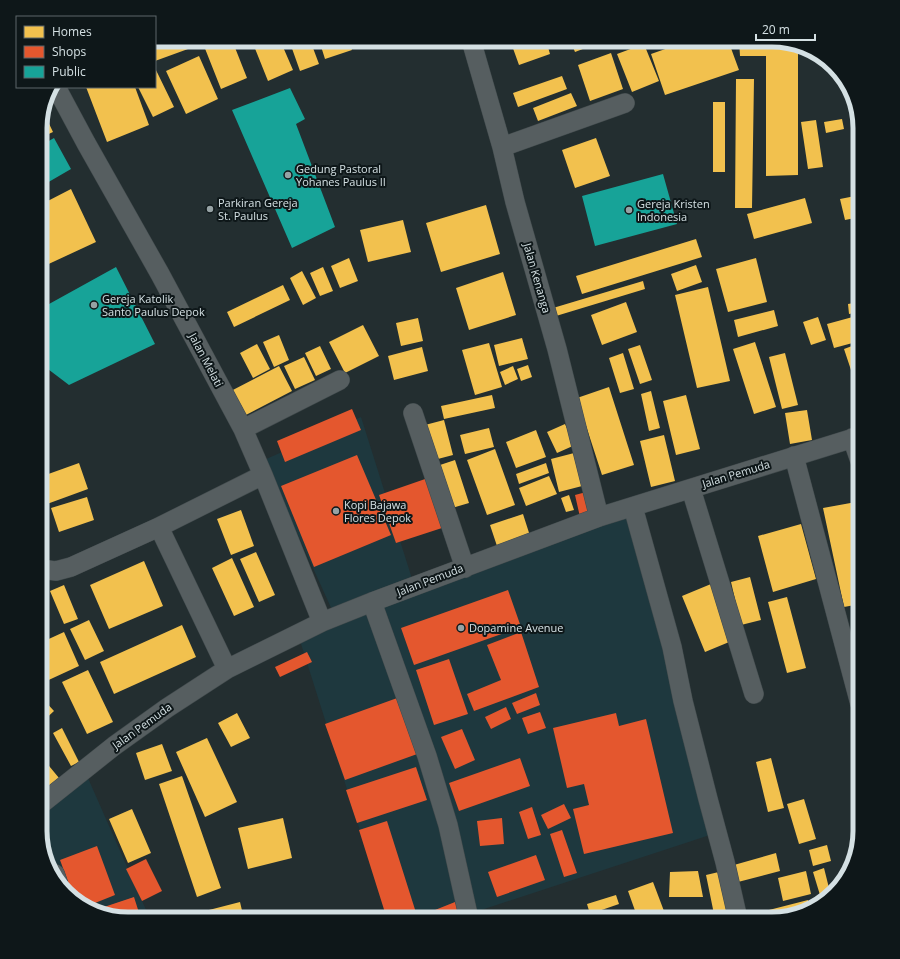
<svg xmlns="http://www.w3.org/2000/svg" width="900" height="959" font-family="'Open Sans',sans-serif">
<rect width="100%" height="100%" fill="#232e30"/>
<path fill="#1e383e" d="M361,417l53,168 223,-88 79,336 -262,86h-66l-92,-291 37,-16 -69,-152z
M84,769l66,150h-23l-38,-9 -31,-25 -18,-53v-27z"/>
<path fill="#f2c14e" d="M155,40h29l4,9 -33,12z
M220,40h12l15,38 -26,11 -17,-43z
M255,40h25l13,30 -25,11 -16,-40z
M289,40h21l9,24 -19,7z
M319,40h29l4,10 -27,9z
M510,40h36l4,14 -31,11z
M570,40h36l-31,12z
M691,40h37l11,30 -74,25 -14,-41z
M739,40h39l20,6v129l-32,1v-120h-26z
M644,44l15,37 -27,11 -15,-38z
M611,53l12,36 -33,12 -12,-36z
M199,56l19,43 -32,15 -20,-43z
M155,68l19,39 -21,10 -15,-30h17z
M562,76l5,13 -49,18 -5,-14z
M736,79h18l-2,129h-17z
M86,87h49l14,38 -42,17z
M571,93l6,13 -39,15 -5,-13z
M713,102h12v70h-12z
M43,111l10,21 -13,6v-16z
M842,119l2,10 -18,4 -2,-11z
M816,120l7,47 -15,2 -7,-47z
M596,138l14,38 -35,12 -13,-38z
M71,189l25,53 -56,26v-63z
M860,195v22l-15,3 -5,-21z
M805,198l7,25 -58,16 -7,-25z
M486,205l14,49 -59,18 -15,-49z
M403,220l8,32 -43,10 -8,-32z
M696,239l6,18 -120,37 -6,-18z
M349,258l9,23 -18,7 -9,-22z
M756,258l11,44 -39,10 -12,-43z
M696,265l6,17 -25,9 -6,-17z
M323,267l10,24 -13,5 -10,-23z
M302,271l14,27 -13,7 -13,-27z
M503,272l13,43 -47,15 -13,-42z
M643,281l2,8 -89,27 -3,-8z
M283,285l7,15 -56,27 -7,-15z
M708,287l22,94 -33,7 -22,-93z
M626,302l11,30 -35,13 -11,-30z
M860,302v10l-11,2 -1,-10z
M774,310l4,16 -40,11 -4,-17z
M860,315v26l-26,7 -7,-24z
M818,317l8,23 -15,5 -8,-23z
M418,318l5,23 -22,5 -5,-23z
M363,325l16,31 -34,17 -16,-31z
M279,335l10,25 -15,7 -11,-25z
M522,338l6,21 -29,7 -5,-21z
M755,342l21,65 -22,7 -21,-65z
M489,343l13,44 -27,8 -13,-45z
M860,343v54l-16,-48z
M257,344l13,25 -17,9 -13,-25z
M640,345l12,35 -12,4 -12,-35z
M320,346l11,23 -15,7 -11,-23z
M422,347l6,24 -34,9 -6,-24z
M623,353l11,36 -14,4 -11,-35z
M785,353l13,52 -16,4 -13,-52z
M304,357l11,23 -20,9 -11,-23z
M528,365l4,12 -11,4 -4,-12z
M279,366l13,25 -50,26 -13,-25z
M513,366l5,13 -13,6 -5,-13z
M609,387l25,78 -32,10 -25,-77z
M651,391l9,37 -11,3 -8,-37z
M492,395l3,13 -51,11 -3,-13z
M686,395l14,54 -24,6 -13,-54z
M807,410l5,30 -22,4 -5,-31z
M444,420l9,35 -19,5 -9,-35z
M565,424l10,21 -18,8 -10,-21z
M489,428l5,19 -29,7 -5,-19z
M536,430l10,27 -30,11 -10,-26z
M664,435l11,46 -24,6 -11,-46z
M495,449l20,56 -28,10 -20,-55z
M578,452l8,33 -27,7 -8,-33z
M455,460l14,43 -17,5 -15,-42z
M79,463l9,26 -41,15 -7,-19v-8z
M546,463l3,10 -30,11 -3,-10z
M549,476l8,18 -31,12 -7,-18z
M569,495l5,15 -8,2 -5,-14z
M87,497l7,23 -35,12 -8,-24z
M856,502l4,17v85l-16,3 -21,-99z
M241,510l13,36 -23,9 -14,-36z
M523,514l8,25 -33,10 -8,-24z
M801,524l15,55 -43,13 -15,-56z
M256,552l19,43 -16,7 -19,-43z
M232,558l22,49 -20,9 -22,-48z
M144,561l19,45 -54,23 -19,-44z
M750,577l11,43 -20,5 -10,-43z
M711,584l23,56 -29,12 -23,-56z
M64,585l14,34 -14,5 -14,-33z
M787,597l19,71 -19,5 -19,-71z
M89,620l15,31 -19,9 -15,-31z
M182,625l14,32 -82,37 -14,-32z
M64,632l15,34 -39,18v-41z
M88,670l25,52 -26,12 -25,-52z
M42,698l12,13 -14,13v-25z
M237,713l13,25 -19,9 -13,-24z
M62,728l17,34 -8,4 -18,-33z
M207,738l30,64 -32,15 -29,-65z
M162,744l10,27 -27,9 -9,-27z
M40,755l19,23 -19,16z
M771,758l13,50 -16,4 -12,-50z
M182,776l39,112 -24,9 -38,-113z
M804,799l12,40 -17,5 -12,-40z
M132,809l19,44 -23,10 -19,-44z
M283,818l9,40 -44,11 -10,-41z
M827,845l4,16 -18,5 -4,-16z
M776,853l4,18 -42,11 -4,-17z
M824,868l6,24 -10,3 -7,-23z
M698,871l5,26h-34l1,-25z
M723,871l10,48h-18l-9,-44z
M806,871l5,23 -28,7 -5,-23z
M653,882l14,37h-29l-10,-28z
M616,895l3,9 -29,10 -3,-10z
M808,900l2,6 -38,13 -3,-9z
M240,902l4,17h-33l-2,-9z
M533,913l2,6h-19z"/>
<path fill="#e4572e" d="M352,409l9,21 -76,32 -8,-21z
M357,455l34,80 -77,32 -33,-81z
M428,478l17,49 -49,16 -17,-48z
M590,491l5,23 -15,3 -5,-22z
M508,590l13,37 -107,38 -13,-37z
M521,632l18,55 -65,24 -7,-17 34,-14 -14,-35z
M307,652l5,10 -32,15 -5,-10z
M449,659l19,55 -34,11 -18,-55z
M536,693l4,12 -23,9 -5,-11z
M400,697l20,56 -75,27 -20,-56z
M506,707l5,12 -20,10 -6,-12z
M540,712l6,16 -18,6 -6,-16z
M616,713l3,13 27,-7 27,114 -89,21 -11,-45 16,-4 -5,-21 -17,4 -14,-60z
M462,729l13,31 -20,9 -14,-32z
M520,758l10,28 -71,25 -10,-28z
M416,767l11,33 -70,23 -11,-33z
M564,804l7,14 -23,11 -7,-14z
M532,807l9,28 -13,4 -9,-27z
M502,818l2,26 -24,2 -3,-25z
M387,821l31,98h-31l-28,-89z
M562,830l15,43 -13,4 -14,-43z
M97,846l18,49 -30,12 -11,-9 -14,-38z
M536,855l9,25 -48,17 -9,-25z
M146,859l16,32 -20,10 -16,-32z
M134,897l7,22h-14l-35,-8z
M455,902l7,17h-36l-1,-5z"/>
<path fill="#17a398" d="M290,88l15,31 -9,5 39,103 -43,21 -60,-138z
M54,138l17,31 -31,18v-41z
M663,174l14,50 -82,22 -13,-50z
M116,267l39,77 -86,41 -29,-22v-54z"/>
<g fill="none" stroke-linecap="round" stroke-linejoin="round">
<defs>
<path id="minor" d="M471,40l31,107 13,55 42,147 42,168
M56,87l30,56 74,131 83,155 20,46 59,147
M502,147l123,-44
M413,413l52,155
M243,429l97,-49
M852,438l8,23
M794,456l66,248
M691,489l63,205
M633,507l39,140 11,54 25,98 17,63 13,57
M159,527l68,142
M40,569l16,2 15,-4 88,-40 104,-52
M372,602l55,154 21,69 21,94
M40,805l74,-59 53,-38 60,-39 95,-47 50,-20 227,-85 261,-81
M55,874l4,12"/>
</defs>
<use href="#minor" stroke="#414a4c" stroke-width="20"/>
<use href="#minor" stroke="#565e60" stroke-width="19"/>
</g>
<g fill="#96a2a4" stroke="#0e1719" stroke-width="1.5">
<circle cx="288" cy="175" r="4"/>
<circle cx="210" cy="209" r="4"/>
<circle cx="629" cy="210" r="4"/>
<circle cx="94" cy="305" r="4"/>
<circle cx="336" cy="511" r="4"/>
<circle cx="461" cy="628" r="4"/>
</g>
<g text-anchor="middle" stroke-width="4" stroke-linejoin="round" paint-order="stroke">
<g font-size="11" fill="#d4e0e3" stroke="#0e1719" text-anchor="start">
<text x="296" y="173">Gedung Pastoral<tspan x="296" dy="13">Yohanes Paulus II</tspan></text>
<text x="218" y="207">Parkiran Gereja<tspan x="218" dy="13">St. Paulus</tspan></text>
<text x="637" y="208">Gereja Kristen<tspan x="637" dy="13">Indonesia</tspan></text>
<text x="102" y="303">Gereja Katolik<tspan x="102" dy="13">Santo Paulus Depok</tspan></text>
<text x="344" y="509">Kopi Bajawa<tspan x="344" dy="13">Flores Depok</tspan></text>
<text x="469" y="632">Dopamine Avenue</text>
</g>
<g font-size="11" fill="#d4e0e3" stroke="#0e1719">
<text transform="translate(537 278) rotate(74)" y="4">Jalan Kenanga</text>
<text transform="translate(206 360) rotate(62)" y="4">Jalan Melati</text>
<text transform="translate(736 474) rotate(-17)" y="4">Jalan Pemuda</text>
<text transform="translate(430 580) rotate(-21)" y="4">Jalan Pemuda</text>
<text transform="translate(142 726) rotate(-36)" y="4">Jalan Pemuda</text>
</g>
</g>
<path d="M0 0H900V959H0ZM128 47H772A81 81 0 0 1 853 128V831A81 81 0 0 1 772 912H128A81 81 0 0 1 47 831V128A81 81 0 0 1 128 47Z" fill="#0e1719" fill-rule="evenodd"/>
<path fill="none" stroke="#d4e0e3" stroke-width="5" d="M128 47H772A81 81 0 0 1 853 128V831A81 81 0 0 1 772 912H128A81 81 0 0 1 47 831V128A81 81 0 0 1 128 47Z"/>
<rect x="16" y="16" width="140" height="72" fill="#0e1719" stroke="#5d676a"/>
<rect x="24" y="26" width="20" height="12" fill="#f2c14e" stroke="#5d676a"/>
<text x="52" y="36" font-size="12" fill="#d4e0e3">Homes</text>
<rect x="24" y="46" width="20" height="12" fill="#e4572e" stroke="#5d676a"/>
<text x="52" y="56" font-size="12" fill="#d4e0e3">Shops</text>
<rect x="24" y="66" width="20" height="12" fill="#17a398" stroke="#5d676a"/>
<text x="52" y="76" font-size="12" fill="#d4e0e3">Public</text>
<path d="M756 34v6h59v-6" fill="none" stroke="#d4e0e3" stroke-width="2"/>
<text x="762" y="34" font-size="12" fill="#d4e0e3" stroke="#0e1719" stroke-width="3" paint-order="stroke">20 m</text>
</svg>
